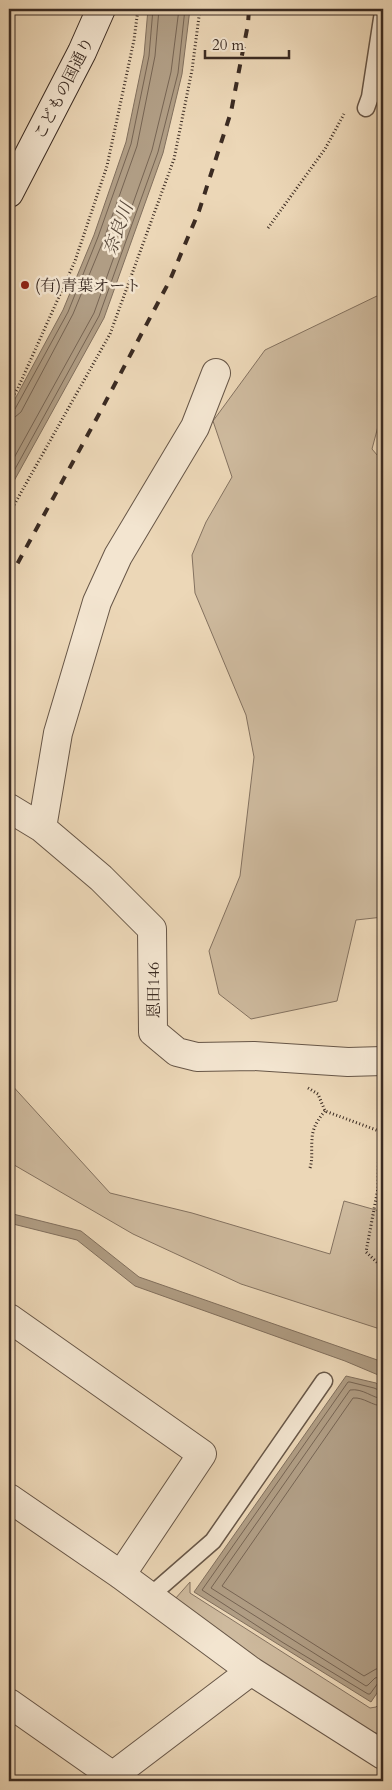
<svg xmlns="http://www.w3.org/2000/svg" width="392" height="1790" font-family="Cardo,'Noto Serif JP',serif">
<rect width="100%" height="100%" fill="#ecd7b7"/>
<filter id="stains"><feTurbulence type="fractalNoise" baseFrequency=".004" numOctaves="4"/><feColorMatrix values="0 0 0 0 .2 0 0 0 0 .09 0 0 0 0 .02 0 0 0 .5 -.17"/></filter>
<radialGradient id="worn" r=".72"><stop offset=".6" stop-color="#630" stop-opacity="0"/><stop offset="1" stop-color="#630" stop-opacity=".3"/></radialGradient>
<path fill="#ceba9e" stroke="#847260" d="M379,295l2,120 -9,34 11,13v455l-27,3 -19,81 -86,18 -32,-25 -10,-43 31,-75 14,-119 -8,-42 -51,-122 -3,-38 14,-33 26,-45 -19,-56 52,-71z
M9,1082l101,111 82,20 138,41 14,-53 39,11v118l-142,-46 -108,-50 -124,-72z
M190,1582v11l180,115 6,-1 7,-7v35l-14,-4 -121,-78 -73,-54z"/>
<path fill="#b09d84" stroke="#816f5d" d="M148,9h42l-8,65 -19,79 -59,165 -95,172v-80l54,-100 31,-75 32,-93 18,-87z
M9,1213l72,18 58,46 244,85v15l-38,-16 -210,-75 -58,-46 -68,-17z
M346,1376l30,7 7,6v295l-12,18 -177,-110z"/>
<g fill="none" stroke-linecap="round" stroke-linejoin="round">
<path stroke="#766453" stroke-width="1" d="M9,412l6,-3 53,-97 30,-75 33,-93 18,-88 4,-47
M9,418l6,-1 6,-5 52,-98 31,-75 33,-93 18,-90 4,-47
M9,467l85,-154 58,-163 19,-78 8,-63
M9,480l90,-164 59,-164 20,-79 7,-64
M383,1392l-9,-4 -24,-6h-2l-146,208 80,52 86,52h2l8,-11 5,-1
M383,1399c-11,-1 -20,-11 -33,-9l-139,198 155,98 2,-1 7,-7 8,-2
M383,1406c-11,0 -19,-9 -30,-8l-131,188 142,90 12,-7 7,-1"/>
<defs>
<path id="lane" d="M366,108l4,-11 13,-85
M150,1596l63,-55 111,-160"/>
<path id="street" d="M9,808l33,20 59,50 51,51 1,103 24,20 20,5 57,-1 94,6 35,-1
M42,828l16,-95 39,-131 21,-46 77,-129 21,-54
M9,1318l193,136 -81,121
M9,1498l112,77 130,96 132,84
M9,1703l104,73
M106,1781l145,-110"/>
<path id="secondary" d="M9,193l73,-141 19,-43"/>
</defs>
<use href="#lane" stroke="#675647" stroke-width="19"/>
<use href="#street" stroke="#675647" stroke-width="30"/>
<use href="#secondary" stroke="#3b2b22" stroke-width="30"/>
<path stroke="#3b2b22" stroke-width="3" stroke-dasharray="1 2.5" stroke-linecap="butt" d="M268,228l57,-79 19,-35
M9,403l9,-15 57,-127 32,-95 27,-126 4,-31
M9,514l101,-180 64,-175 18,-89 8,-61
M308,1088l10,6 7,17 54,20 -1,57 -12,64 17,16
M310,1168c3,-10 1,-17 2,-28 0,-11 6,-21 13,-29"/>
<use href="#lane" stroke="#f3e5d0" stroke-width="16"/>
<use href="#street" stroke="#f3e5d0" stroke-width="28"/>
<use href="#secondary" stroke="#f3e5d0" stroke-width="28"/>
<path stroke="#3b2b22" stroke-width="4" stroke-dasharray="9 9" stroke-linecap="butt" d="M9,579l89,-163 72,-136 29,-69 32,-99 17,-88 1,-15"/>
</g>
<circle fill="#8f2418" stroke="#f3e5d0" stroke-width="2" cx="25" cy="285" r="5"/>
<g text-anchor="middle" stroke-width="5" stroke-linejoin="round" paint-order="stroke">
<g font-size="16" fill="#3b2b22" stroke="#f3e5d0">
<text transform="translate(63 88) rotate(-63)" y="6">こどもの国通り</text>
<text transform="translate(153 990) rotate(-90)" y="6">恩田146</text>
</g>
<g font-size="16" fill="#3b2b22" stroke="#f3e5d0" text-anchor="start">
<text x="35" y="291">(有)青葉オート</text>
</g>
<g font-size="18" font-style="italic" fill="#58483a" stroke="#f3e5d0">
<text transform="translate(118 229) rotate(-70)" y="6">奈良川</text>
</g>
</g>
<rect width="392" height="1790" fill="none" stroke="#ecd7b7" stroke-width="30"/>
<rect x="10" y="10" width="372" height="1770" fill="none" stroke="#3b2b22" stroke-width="2.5"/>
<rect x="15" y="15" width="362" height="1760" fill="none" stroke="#3b2b22"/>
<path d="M205 50v8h84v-8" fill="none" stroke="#3b2b22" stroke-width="2.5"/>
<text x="212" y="50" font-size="15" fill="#3b2b22" stroke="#f3e5d0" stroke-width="4" paint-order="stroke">20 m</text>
<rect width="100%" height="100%" filter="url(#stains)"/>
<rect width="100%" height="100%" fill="url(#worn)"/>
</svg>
